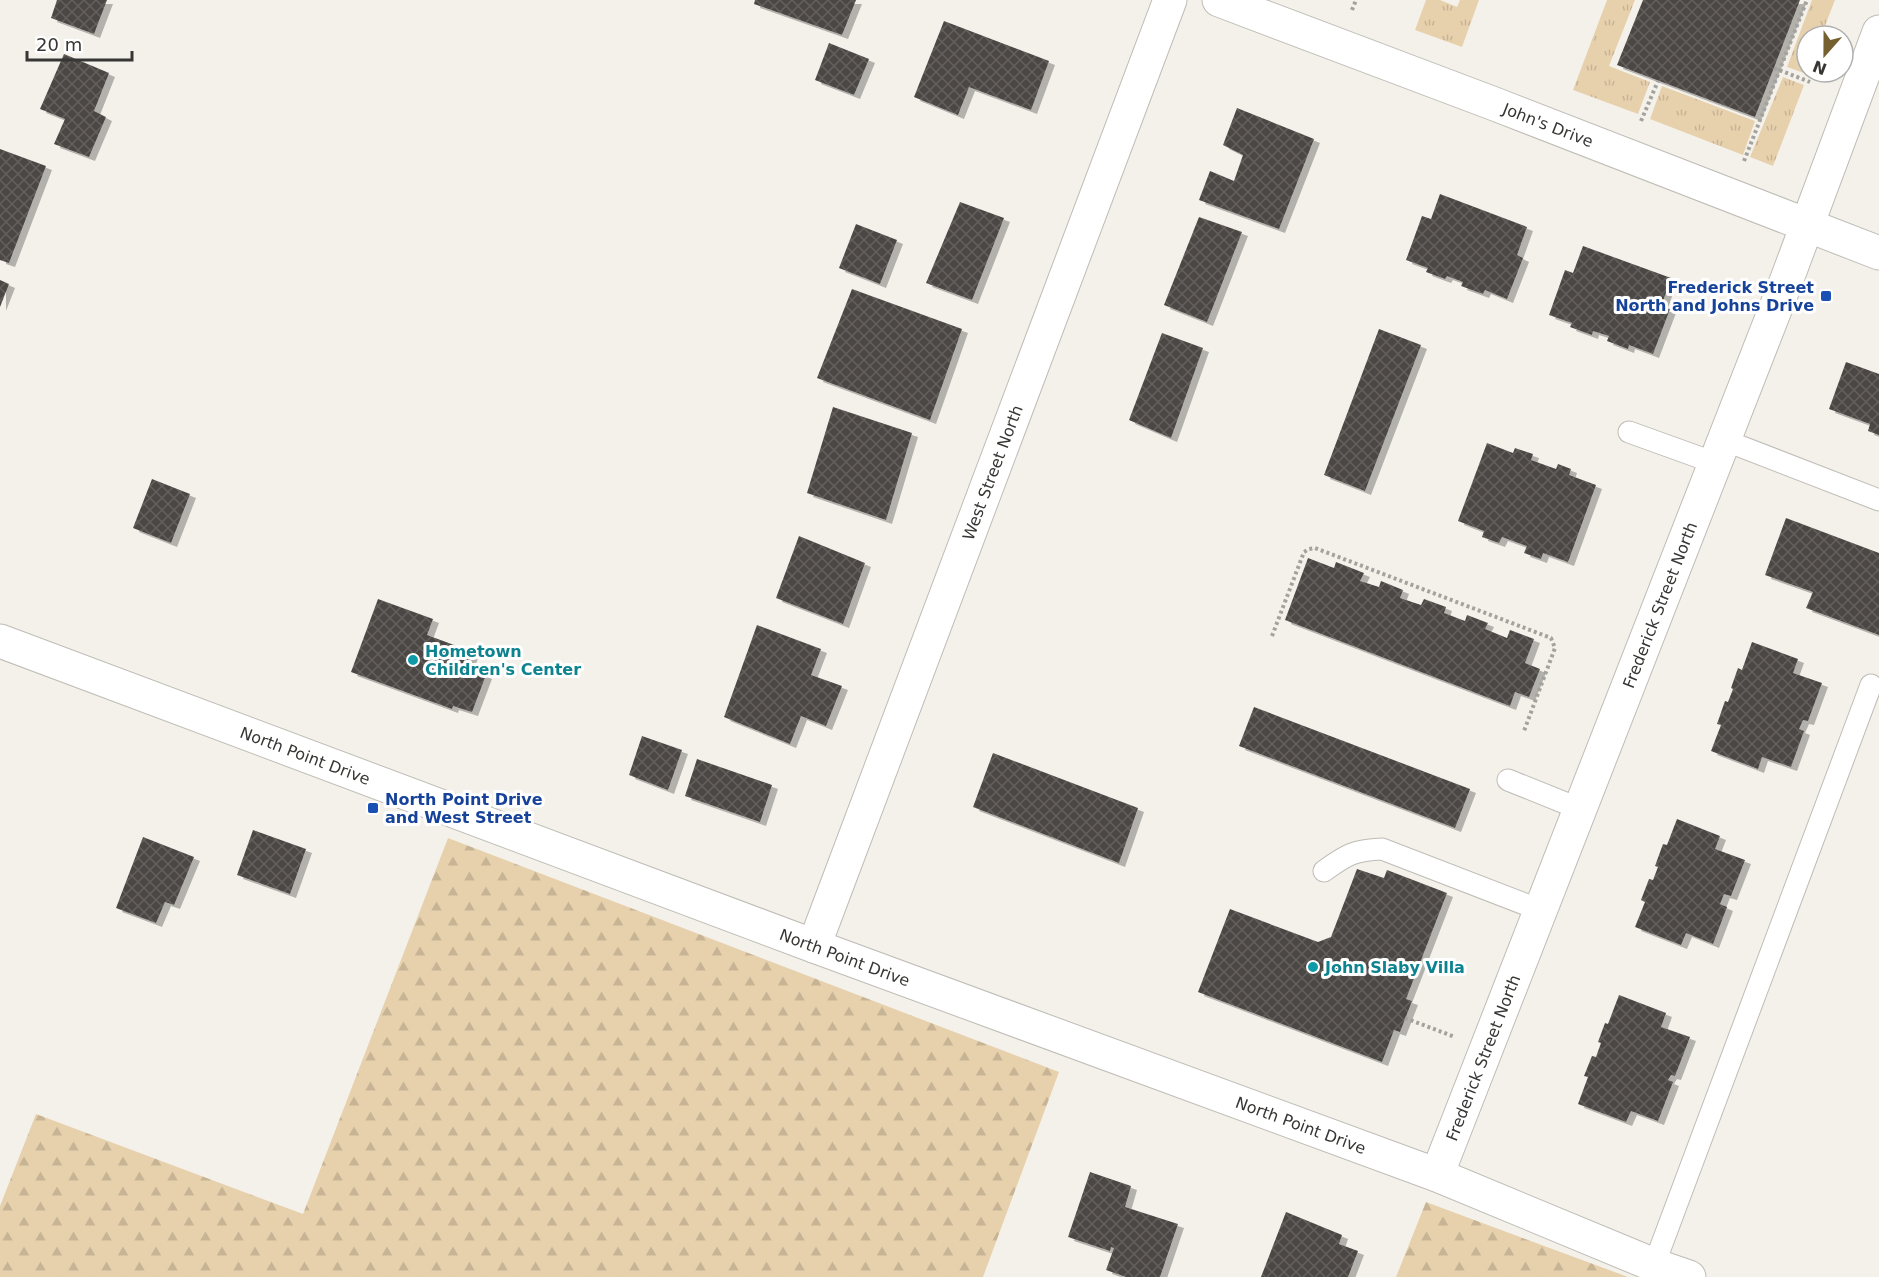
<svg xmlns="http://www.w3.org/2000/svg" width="1879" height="1277" font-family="'DejaVu Sans',sans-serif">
<defs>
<pattern id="grass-tufts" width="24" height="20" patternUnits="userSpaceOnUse" patternTransform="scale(1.5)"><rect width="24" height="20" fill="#e7d1ad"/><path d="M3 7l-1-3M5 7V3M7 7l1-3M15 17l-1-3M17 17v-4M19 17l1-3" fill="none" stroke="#c7b495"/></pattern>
<pattern id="forest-firs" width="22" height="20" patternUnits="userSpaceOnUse" patternTransform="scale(1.5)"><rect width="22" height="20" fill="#e7d1ad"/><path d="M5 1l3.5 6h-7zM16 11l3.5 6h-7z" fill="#c7b495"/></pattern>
<pattern id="building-cross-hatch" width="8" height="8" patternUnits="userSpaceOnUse" patternTransform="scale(1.5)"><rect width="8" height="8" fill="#4c4744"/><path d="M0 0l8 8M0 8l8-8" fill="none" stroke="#64605d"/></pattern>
<filter id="shadow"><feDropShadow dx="6" dy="4" stdDeviation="0" flood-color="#0004"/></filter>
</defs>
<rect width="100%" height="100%" fill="#f4f1eb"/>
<path fill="url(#grass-tufts)" d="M1426,0h14l17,7 3,-7h19l-17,47 -47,-17z
M1607,0h28l-26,66 41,16 -12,32 -65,-24z
M1812,0h23l-14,36h-14v38l-20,-7z
M1783,77l21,8 -31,81 -23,-9z
M1662,86l93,35 -12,34 -93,-36z"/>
<path fill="url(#forest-firs)" d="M448,838l611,234 -76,205h-983v-71l36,-92 267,100z
M1426,1202l202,75h-232z"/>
<path fill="url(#building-cross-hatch)" filter="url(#shadow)" d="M57,0h50l-13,34 -43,-16z
M755,0h101l-14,35 -88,-31z
M1643,0h157l-45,117 -138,-52z
M944,21l105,40 -18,49 -62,-23 -11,28 -44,-18z
M829,43l40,16 -15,36 -39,-15z
M64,54l45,19 -15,38 12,6 -17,40 -35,-13 11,-25 -25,-10z
M1237,108l77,31 -35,90 -80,-29 11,-29 24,10 9,-26 -20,-10z
M0,149l46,17 -37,97 -9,-3z
M1440,194l87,33 -10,28 6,3 -16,41 -22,-9 -2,4 -22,-8 2,-4 -16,-6 -2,3 -19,-7 2,-4 -22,-8 16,-44 9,3z
M960,202l44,16 -32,82 -46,-17z
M1199,217l43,15 -35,90 -43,-17z
M856,224l41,16 -17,44 -41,-16z
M1583,246l88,32 -10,29 9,2 -17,45 -24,-9 -1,4 -21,-8 2,-5 -16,-5 -1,4 -22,-8 2,-4 -23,-8 16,-45 8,3z
M0,280l9,4 -9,23z
M852,289l110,40 -32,91 -113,-42z
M1379,329l42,16 -56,146 -41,-16z
M1162,333l41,15 -32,90 -42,-18z
M1846,362l33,12v61l-11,-4 2,-7 -41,-15z
M833,407l79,26 -26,87 -79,-27z
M1487,443l26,10 2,-5 18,6 -2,6 25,9 2,-5 13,5 -2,6 27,10 -28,77 -25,-9 -2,6 -17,-6 3,-7 -25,-9 -3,6 -17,-6 2,-6 -26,-10z
M152,479l38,15 -19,49 -38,-15z
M1786,518l93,35v82l-73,-27 7,-16 -48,-17z
M799,536l66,27 -22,61 -67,-26z
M1308,558l26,10 2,-6 28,11 -4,8 19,6 2,-6 22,9 -3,8 21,7 3,-6 22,8 -2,6 21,8 2,-6 21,8 -3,6 22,9 3,-8 24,9 -9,24 15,6 -11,28 -14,-5 -5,14 -225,-86z
M378,599l55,20 -6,16 46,17 -6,15 19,8 -14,37 -19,-6 -1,3 -101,-37z
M757,625l64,24 -10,26 31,11 -16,40 -25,-10 -11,28 -66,-27z
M1752,642l46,17 -5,14 29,10 -14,38 -5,-1 -4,9 5,2 -13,36 -29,-10 -4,12 -47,-18 10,-26 -4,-1 8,-23 3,1 5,-13 -2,-1 7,-20 4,2z
M1254,707l216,82 -15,39 -216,-82z
M642,736l40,14 -14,40 -39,-15z
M993,753l145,55 -19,55 -146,-56z
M697,759l75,26 -12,37 -75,-26z
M1677,819l43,17 -5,13 30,11 -14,36 -7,-2 -4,10 7,3 -14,37 -27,-11 -5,12 -46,-18 10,-25 -4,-2 8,-21 4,1 5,-13 -3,-1 8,-22 4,1z
M253,830l53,19 -16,45 -53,-19z
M143,837l51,20 -20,48 -9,-3 -9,21 -40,-15z
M1357,869l27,9 3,-8 60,23 -41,106 6,2 -12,31 -6,-2 -12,32 -184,-70 32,-83 88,33 13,-5z
M1619,995l47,18 -5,14 29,10 -15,39 -4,-1 -3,5 5,2 -15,39 -27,-10 -5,11 -48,-18 10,-27 -4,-1 8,-20 4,1 5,-14 -3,-1 7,-19 3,1z
M1090,1172l41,14 -6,21 53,17 -18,53h-34l-20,-7 8,-22 -3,-1 -1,4 -42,-14z
M1286,1212l56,23 -3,9 19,7 -10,26h-87z"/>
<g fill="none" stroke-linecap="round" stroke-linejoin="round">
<defs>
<path id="service" d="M1629,432l86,31
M1724,440l155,60
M1508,780l72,29
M1324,871c22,-16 30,-21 58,-22l158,61
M1654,1265l217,-580"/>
<g id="minor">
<path id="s1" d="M1219,0l273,103 387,150"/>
<path id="s2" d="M0,641l814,305 623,229 217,90 35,12"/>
<path id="s3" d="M814,946l356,-946"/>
<path id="s4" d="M1437,1175l350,-896 92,-247"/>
</g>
</defs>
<use href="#service" stroke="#bfbcb6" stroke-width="23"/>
<use href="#minor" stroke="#bfbcb6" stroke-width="35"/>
<path stroke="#a4a29d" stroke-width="4" stroke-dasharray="3 3" stroke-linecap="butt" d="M1352,10l4,-10
M1774,68l36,14
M1641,121l17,-40
M1744,161l63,-161
M1272,636l32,-84 5,-3 6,-1 236,90 4,10 -31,83
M1405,1018l50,19"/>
<use href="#service" stroke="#fff" stroke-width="21"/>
<use href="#minor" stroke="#fff" stroke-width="33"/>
</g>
<g fill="#1a4fb4" stroke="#fff" stroke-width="2">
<rect x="1820" y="290" width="12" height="12" rx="3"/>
<rect x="367" y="802" width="12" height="12" rx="3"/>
</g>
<g fill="#0f9aa8" stroke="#fff" stroke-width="2">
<circle cx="413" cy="660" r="6"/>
<circle cx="1313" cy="967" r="6"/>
</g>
<g text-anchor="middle" stroke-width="6" stroke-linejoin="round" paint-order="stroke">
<g font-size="16" fill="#373634" stroke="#fff">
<text dy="6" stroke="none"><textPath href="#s1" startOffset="352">John's Drive</textPath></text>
<text dy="6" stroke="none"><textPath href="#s3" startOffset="506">West Street North</textPath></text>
<text dy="6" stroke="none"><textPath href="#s4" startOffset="612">Frederick Street North</textPath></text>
<text dy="6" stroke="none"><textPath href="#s2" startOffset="326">North Point Drive</textPath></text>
<text dy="6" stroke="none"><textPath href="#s2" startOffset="902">North Point Drive</textPath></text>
<text dy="6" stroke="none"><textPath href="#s4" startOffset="126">Frederick Street North</textPath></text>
<text dy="6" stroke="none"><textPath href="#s2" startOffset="1388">North Point Drive</textPath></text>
</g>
<g font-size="16" font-weight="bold" fill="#164399" stroke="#fff" text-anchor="end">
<text x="1814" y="293">Frederick Street<tspan x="1814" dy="18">North and Johns Drive</tspan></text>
<text x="385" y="805" text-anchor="start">North Point Drive<tspan x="385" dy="18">and West Street</tspan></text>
</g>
<g font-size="16" font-weight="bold" fill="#0d838f" stroke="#fff" text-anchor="start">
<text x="425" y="657">Hometown<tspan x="425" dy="18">Children's Center</tspan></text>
<text x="1325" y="973">John Slaby Villa</text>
</g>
</g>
<g transform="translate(1825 54) rotate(201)"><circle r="28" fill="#ffffff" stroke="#afafae" stroke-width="1.5"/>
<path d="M0-4.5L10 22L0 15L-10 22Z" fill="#76602f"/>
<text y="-9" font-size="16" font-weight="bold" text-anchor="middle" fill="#373634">N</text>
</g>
<path d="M27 51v9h105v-9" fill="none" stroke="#373634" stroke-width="3"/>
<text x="36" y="51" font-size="18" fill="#373634" stroke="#ffffff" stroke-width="4.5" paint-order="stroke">20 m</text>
</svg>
